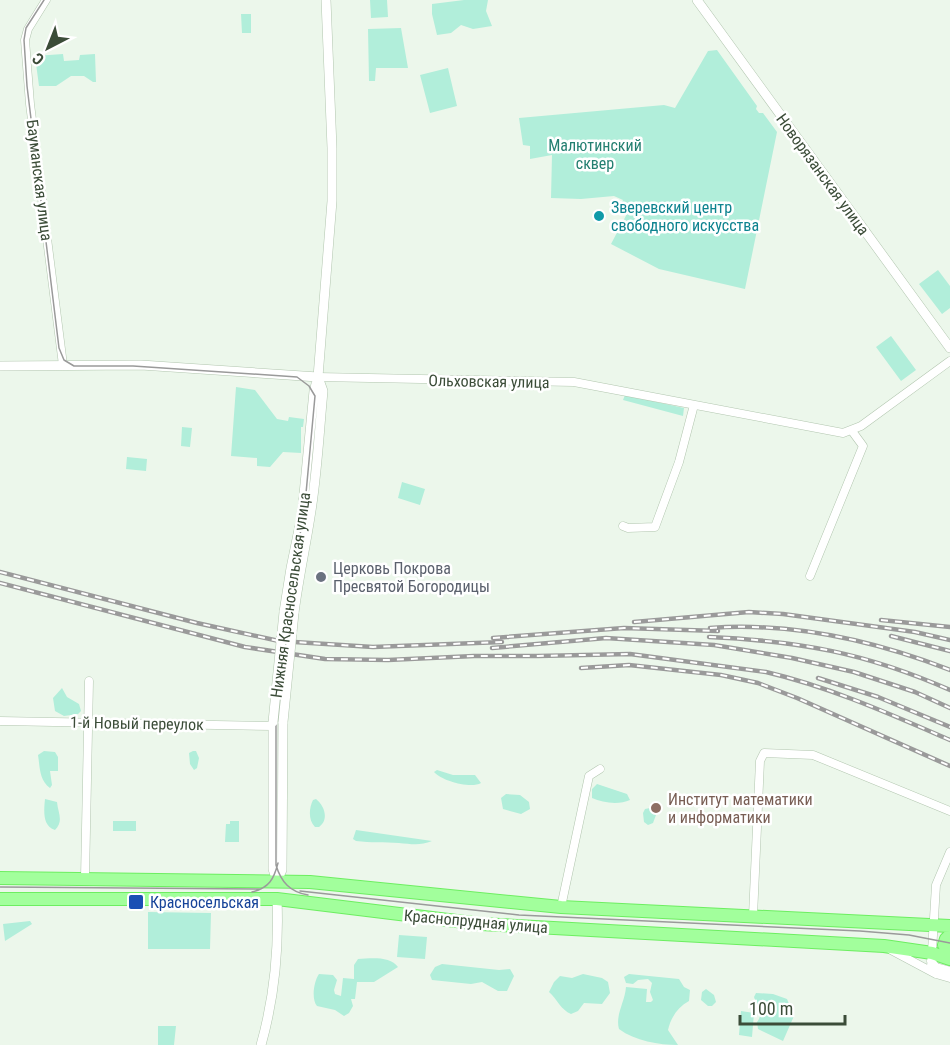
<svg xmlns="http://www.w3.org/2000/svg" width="950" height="1045" font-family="'Roboto Condensed',sans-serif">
<rect width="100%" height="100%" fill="#ecf7eb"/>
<path fill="#b1eeda" d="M370,0h17l1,17 -17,1z
M464,0h24l-2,11 6,15 -19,3 -12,-4 -10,8 -14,2 -5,-21v-10z
M251,14v19h-9l-1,-19z
M401,28l7,40h-32l-1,13h-6l-1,-52z
M717,50l40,56 -1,3 3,4h4l14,19 -32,157 -86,-20 -48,-25 19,-36 -9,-4 2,-4 -9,-4 -33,3 -30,-1 1,-43 -22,4v-13l-7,-1 -4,-27 145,-13 11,3 33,-57z
M63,54l1,7 15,-1 1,-5 15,-1 1,28h-3l-9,-6h-13l-15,10h-17l-4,-30z
M448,68l9,38 -27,7 -10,-38z
M938,270l12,16v22l-8,6 -23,-30z
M891,336l25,34 -15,11 -25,-34z
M236,387l19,3 22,29 11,2 1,-4 15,2 -1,8h-2v26l-18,-1 -13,15 -13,-1v-8l-26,-2z
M625,395l59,13 -1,8 -60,-16z
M182,427l10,1 -2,19 -9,-1z
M127,457l20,2 -1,12 -20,-2z
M402,482l23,7 -5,16 -22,-7z
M62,688l5,9 12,7 2,7 -3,3 -14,2 -9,-5 -2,-13z
M44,751l11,1 3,5v14h-8l2,14 -2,3c-11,-8 -10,-21 -12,-33z
M193,751h3l3,7 -2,10 -3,2 -4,-6 -1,-11z
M437,770l16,5h22l6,8c-10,6 -39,-2 -47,-11z
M597,784l30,10 3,6c-11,5 -27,3 -38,-2v-9z
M506,794l14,1 9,7 1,7 -9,5 -18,-5 -2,-11z
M45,799l12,3c1,11 7,19 -2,28 -13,-4 -11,-20 -10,-31z
M316,799c9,7 13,21 3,28h-4c-7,-7 -6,-19 -2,-27z
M650,808l6,7 -3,8 -5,2 -4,-3 -1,-9 2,-4z
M113,821h23v10h-23z
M230,821h9v21h-14l1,-18h4z
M356,830l76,11c-12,5 -21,3 -33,2 -15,-1 -28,0 -43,-2l-3,-2z
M148,912l63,1 -1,36h-62z
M30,921l2,3 -27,17 -2,-17z
M399,935l28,2 -2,22 -28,-2z
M358,959c13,-1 33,-3 40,8l-24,15h-17l-2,17h-4l2,7 -4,7 -5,3 -9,-6 -18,-4c-6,-7 -3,-25 2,-32l14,1 4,5 -3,10 1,4 6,2 2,-18 11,1v-14z
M442,964l57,6 11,-1 4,7 -7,15h-9l-16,-9 -11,2 -39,-4 -2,-5 5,-8z
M583,974l19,4 6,4 2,11 -8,11 -18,-1 -6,8 -7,3c-10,-4 -14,-15 -22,-22l5,-10 6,-6 12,2z
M629,974l50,5 5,8 6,3 -1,11c-11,6 -18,16 -21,29l10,15c-19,0 -43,-4 -59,-16 -4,-14 6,-27 7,-42l21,2 -1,13h5l2,-2 -3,-8 2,-9 -4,-4 -10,1 -5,4 -7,-1 -2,-6z
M706,989l8,6 2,7 -4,4h-4l-7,-6 1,-8z
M756,993l17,1 14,5 7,17 -11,25 -25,-12 -1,-7c7,-9 0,-15 -3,-25z
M741,1011l13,2 -2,24 -13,-2z
M158,1026h18l-2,19h-16z"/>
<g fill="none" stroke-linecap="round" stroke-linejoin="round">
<defs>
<path id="minor" d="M46,0l-18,29 -3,11 5,64 33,261
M318,377l256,5 269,51 18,-7 89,-65
M623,526l5,2 27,-1 24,-65 15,-57
M810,576l53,-130 -11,-15
M0,721l273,5
M85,878l4,-197
M561,907l28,-131 11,-7
M753,916l7,-155 4,-8 49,2 137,56
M891,950l45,24 14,4
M931,961l5,6 14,4
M936,974l-5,-6 5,-83 14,-33"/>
<path id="tertiary" d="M697,0l253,348
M0,366l141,-1 177,12
M284,612l7,-44 11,-53 12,-124 4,-14 14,-176v-53l-6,-148
M294,613c4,-32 11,-64 16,-96 7,-41 9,-84 13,-126l-5,-14
M273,722v147l4,12
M277,881l5,-11 1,-148
M261,1045c13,-46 18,-98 16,-146"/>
<path id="primary" d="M0,878l310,4 251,25 389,19
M0,899h277l204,25 403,22 48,7 18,6
M950,935l-4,4 -2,6 6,9"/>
</defs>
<use href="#minor" stroke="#b2c6af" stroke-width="9"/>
<use href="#tertiary" stroke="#b2c6af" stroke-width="10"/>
<use href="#primary" stroke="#6dee61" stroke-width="14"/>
<use href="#minor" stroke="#fff" stroke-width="8"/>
<use href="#tertiary" stroke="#fff" stroke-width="9"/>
<use href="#primary" stroke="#a2ff9c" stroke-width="12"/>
<path stroke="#9a9a9a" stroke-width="1.5" d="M44,0l-18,28 -2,12 3,46 32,262 5,12 10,6h59l164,11 12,9 6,10 -11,119 -11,53 -17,154v143c5,17 14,27 32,30
M0,887l261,2
M300,891l219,24 341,16 49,4 41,8
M252,892c17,-4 22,-13 26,-29"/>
<defs>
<path id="rail" d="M0,572l197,51 82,18 94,6 129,-5
M0,583l245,64 80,12 63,1 86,-4h64l92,-2 136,18c64,15 124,42 184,68
M881,620l69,7
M634,622l115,-10 34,2 132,18 35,8
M710,628c82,-6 163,12 240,42
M891,636l59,15
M709,637c91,4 157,16 241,53
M493,638l131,-10 94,3
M492,648l114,-10 108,7 78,13 62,14 61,20 35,16
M581,668l48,-3 92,10 37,8 39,15 153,68
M818,678l60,19 72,30"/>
</defs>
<use href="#rail" stroke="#9a9a9a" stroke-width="4.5"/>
<use href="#rail" stroke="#fff" stroke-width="2" stroke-dasharray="7" stroke-linecap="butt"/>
<defs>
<path id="tertiary-bridge" d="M273,722l11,-110
M283,722l11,-109"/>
</defs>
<use href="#tertiary-bridge" stroke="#b2c6af" stroke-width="10" stroke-linecap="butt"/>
<use href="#tertiary-bridge" stroke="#fff" stroke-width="9"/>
</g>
<circle fill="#0f9aa8" stroke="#fff" stroke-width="2" cx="599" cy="216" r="6"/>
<circle fill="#6b7280" stroke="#fff" stroke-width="2" cx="321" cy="577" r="6"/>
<circle fill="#8d6e63" stroke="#fff" stroke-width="2" cx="656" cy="808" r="6"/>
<rect fill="#1a4fb4" stroke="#fff" stroke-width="2" x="128" y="894" width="16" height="16" rx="3"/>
<g text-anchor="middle" stroke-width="5" stroke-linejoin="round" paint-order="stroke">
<g font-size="16" fill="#237f70" stroke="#fff">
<text x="595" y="151">Малютинский<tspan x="595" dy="18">сквер</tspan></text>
</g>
<g font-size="16" fill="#3b4c38" stroke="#fff">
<text transform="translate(823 174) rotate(54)" y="6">Новорязанская улица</text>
<text transform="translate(40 180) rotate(83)" y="6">Бауманская улица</text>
<text transform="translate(489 381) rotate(1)" y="6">Ольховская улица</text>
<text transform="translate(290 595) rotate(-82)" y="6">Нижняя Красносельская улица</text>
<text transform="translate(137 723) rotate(1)" y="6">1-й Новый переулок</text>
<text transform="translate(476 921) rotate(5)" y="6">Краснопрудная улица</text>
</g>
<g font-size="16" fill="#0d838f" stroke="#fff" text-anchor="start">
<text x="611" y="213">Зверевский центр<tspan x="611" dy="18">свободного искусства</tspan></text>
</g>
<g font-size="16" fill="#5b616d" stroke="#fff" text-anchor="start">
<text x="333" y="574">Церковь Покрова<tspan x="333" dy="18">Пресвятой Богородицы</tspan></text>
</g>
<g font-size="16" fill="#785e54" stroke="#fff" text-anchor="start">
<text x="668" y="805">Институт математики<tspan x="668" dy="18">и информатики</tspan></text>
</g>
<g font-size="16" fill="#164399" stroke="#fff" text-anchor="start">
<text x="150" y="908">Красносельская</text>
</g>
</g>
<g transform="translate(48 48) rotate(222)" stroke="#ffffff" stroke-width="4.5" paint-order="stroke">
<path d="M0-4.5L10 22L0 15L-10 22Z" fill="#3b4c38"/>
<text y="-9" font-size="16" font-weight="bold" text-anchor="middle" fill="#3b4c38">С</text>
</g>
<path d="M740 1015v9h105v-9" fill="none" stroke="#3b4c38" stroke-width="3"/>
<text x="749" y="1015" font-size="18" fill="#3b4c38" stroke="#ffffff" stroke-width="4.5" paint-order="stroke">100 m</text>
</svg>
